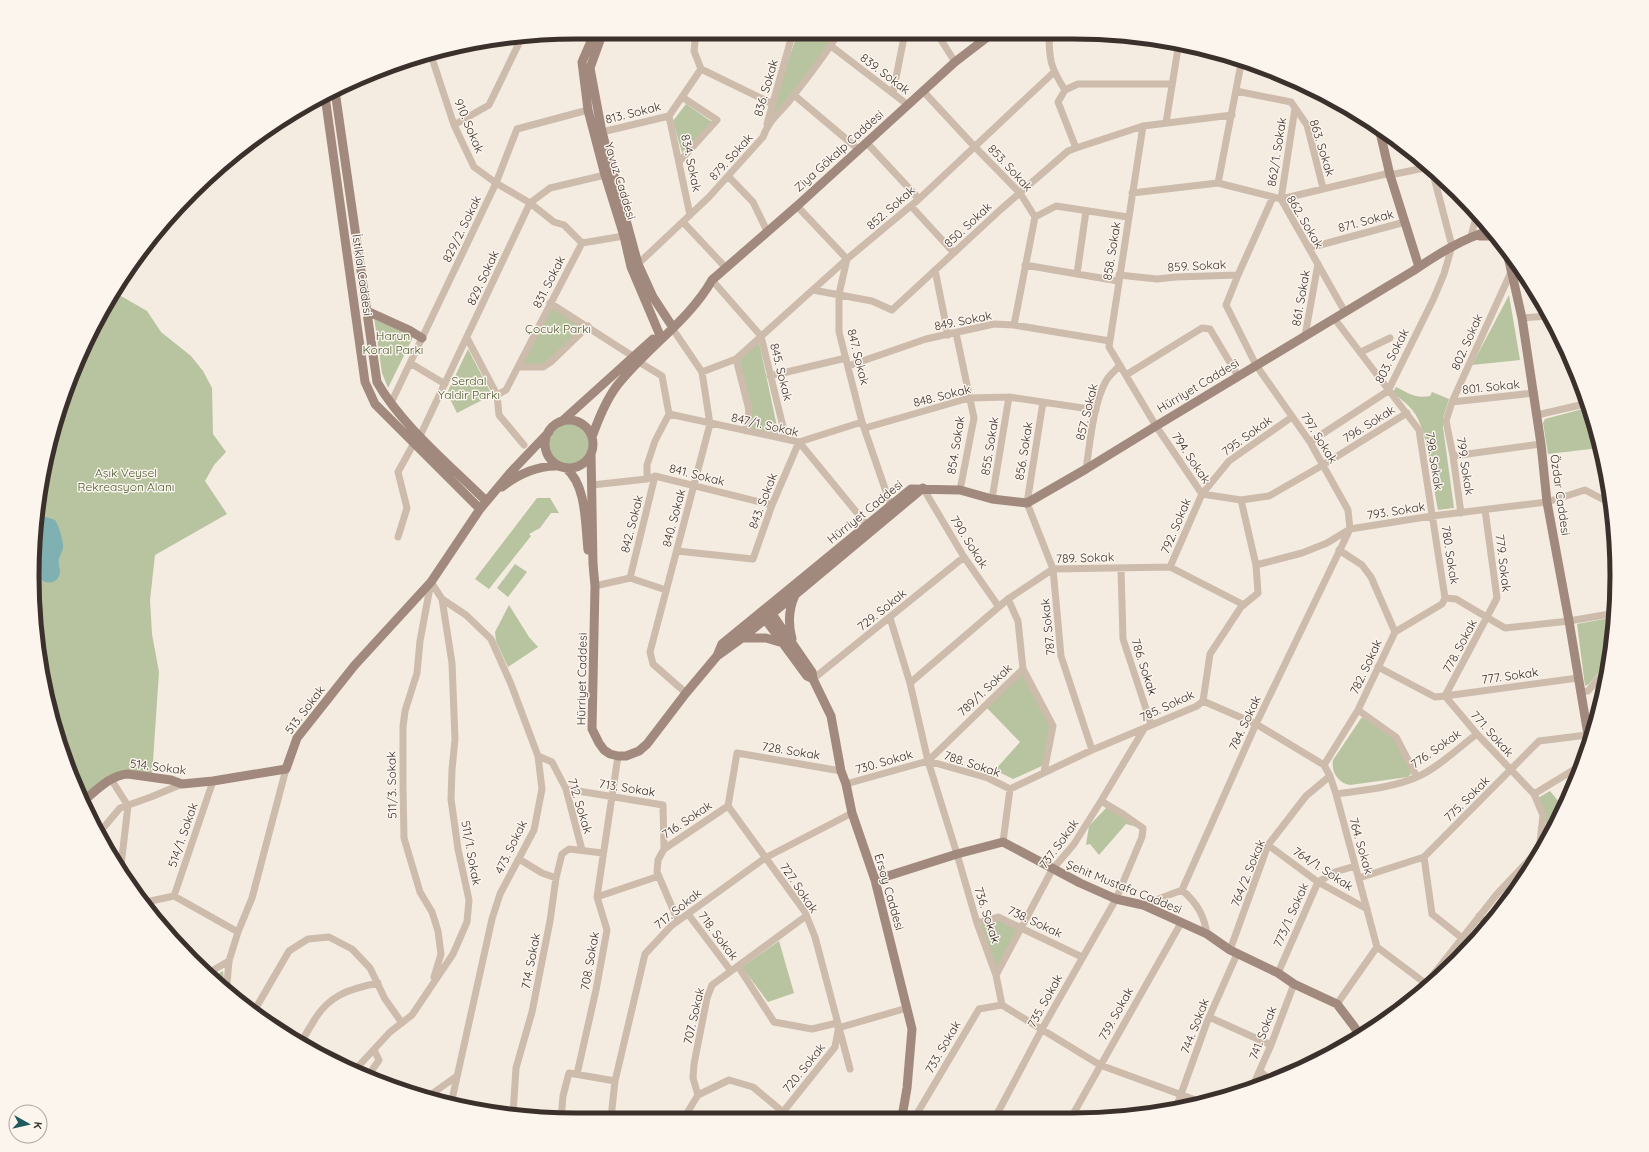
<svg xmlns="http://www.w3.org/2000/svg" width="1649" height="1152" font-family="Quicksand,sans-serif">
<rect width="100%" height="100%" fill="#f4ebe1"/>
<path fill="#b8c4a0" d="M798,32h38c-16,32 -41,60 -65,85l2,-13z
M686,104l26,18 -30,31 -9,-32z
M114,292l33,19 14,21 30,24 12,15 9,17 1,46 13,18 -12,13 -9,16 22,33 -72,41 -5,45 2,34 7,38 -7,104 -24,-5 -47,28 -30,-82 -14,-70v-142l37,-137z
M1509,295l11,65 -48,5z
M550,303l38,23 -45,41h-25z
M374,317l39,20 -25,51 -6,-15z
M759,342l20,94 -31,-7 -9,-70z
M468,349l24,46 -35,18 -10,-20z
M1396,387c12,6 20,12 34,9l2,-4 17,7 -6,19v9l11,81 -16,2c-5,-24 -10,-81 -25,-99 -5,-7 -13,-12 -20,-19z
M1590,407l9,41 -51,6 -5,-31 2,-4z
M545 444a24 24 0 1 1 48 0a24 24 0 1 1-48 0Z
M537,498h13l9,15h-8l-11,15 -11,6 2,2 -42,53 -14,-10z
M515,564l12,8 -19,25 -11,-9z
M509,605l20,32 9,10 -30,20 -12,-26 -1,-9z
M1615,617l-7,45 -19,22 -4,2 -8,-62z
M1023,671l27,53 -6,41 -31,14 -18,-9 25,-28 -34,-35z
M1362,717l32,21 16,31 1,5 -3,3 -58,8c-12,-2 -19,-13 -17,-25z
M1550,791l14,17 -3,8 -15,24c1,-15 -1,-28 -8,-42z
M1108,806l33,22 -15,-4 -27,31 -9,-11 -4,1 3,-19z
M998,920l21,9 -22,41 -18,-46z
M779,941l15,52 -26,9 -26,-35z
M223,971l2,18 -13,-12z"/>
<path fill="#7fb0b2" d="M37,514l18,6c4,6 7,17 8,24 1,6 -3,10 -4,15 -1,5 1,9 1,13 -2,14 -17,13 -23,3z"/>
<g fill="none" stroke-linecap="round" stroke-linejoin="round">
<path stroke="#cdbbac" stroke-width="7" d="M936,32l19,30
M831,46l77,59
M430,52l24,73 20,42 22,16 34,20 24,19 10,3 18,18
M1242,59l-24,124 63,16 64,113
M701,69l72,35
M1065,90l13,-6h94
M923,91l51,55 46,47 15,24 -21,108
M1236,91l55,11 16,23 16,63
M893,93l12,-61
M794,95l64,54
M669,116l21,99
M669,116l32,-47 -7,-18 2,-19
M1166,123l13,-81
M767,124l26,-92
M454,125l35,-20 32,-66
M1143,126l-34,221 47,79 46,68 39,6 28,-4 54,-31 84,-52
M602,132l67,-16
M866,142l53,57
M1076,148l67,-22 89,-11
M679,162l38,-42 -35,-23
M1390,175l39,-8
M728,176l25,26 14,29
M1132,193l86,-10
M1281,199l109,-26
M1281,199l14,-91
M797,206l50,53 -8,35v38l23,90 29,84
M911,206l43,47
M1035,217l21,-11 72,11
M683,222l43,46
M1471,236l5,-18 3,-4
M1309,248l96,-26
M638,264l71,-67 54,-60c5,-16 17,-24 27,-37 17,-22 35,-44 49,-68
M1025,265l93,16
M935,270l13,65
M1077,274l9,-63
M1119,275l38,4 19,-2 62,-2 35,-78
M1238,275l-12,30 30,60 54,77 38,68 2,19
M712,280l49,56 25,103
M813,290l59,11 20,9 107,-99 69,-60 8,-3 -18,-46 7,-12c-15,-23 -16,-31 -16,-58
M550,303l84,54
M1334,318l85,112 26,168
M1522,318l27,-2
M670,325l32,47 8,52 -60,228 3,12 33,29
M956,333l18,85 -14,72
M1305,336l13,-72
M467,338l30,57 9,-5 76,-147 42,-7
M1361,352l29,-14
M736,359l13,51 -3,21
M639,362l23,14 7,38 -14,27 -8,24v14
M410,363l35,21
M848,366l78,-27 68,-15 20,1 96,16
M518,367h25l9,-6 36,-35
M702,372l34,-13 111,-100 72,-60 134,-126
M1126,375l76,-47 8,1 28,47
M770,376l76,-18
M497,395l2,20 25,30
M1043,402l-16,101 26,66 8,87 31,94
M1452,402l82,-9
M391,403l105,-220 21,-54 71,-19
M669,414l130,28 68,83
M1537,415l52,-12
M865,428l104,-30 40,-1 87,13
M1310,442l78,-51 45,-91 11,-26 8,-28 -20,-76
M1453,456l88,-12
M1086,469c4,-25 7,-65 20,-88 3,-6 10,-11 14,-16
M592,485l55,-6 8,-3 117,29
M923,488l41,69 35,50
M992,499l17,-102
M1611,500l-1,3 3,15
M1461,513l-8,-57 -7,-35 6,-19 59,-130
M398,537l9,-29 -9,-36 16,-29 6,-7 110,-233 20,-15 55,-13
M1339,550l23,15 9,12 24,55
M677,551l76,8 19,-54 27,-63 63,-20
M1256,565l46,-12 25,-10 23,-14 82,-13 115,-14 38,-12 25,13
M1170,567l32,-73 27,-33 63,-44
M1121,568l2,71 28,85
M630,578l25,-102
M431,582l11,17 24,16 25,24 20,45 27,72 4,33 -8,41 -34,64 -8,25 -41,185
M431,582l-11,59 -3,32 -12,38 -2,16v59l1,52 16,54 12,20 6,19 3,23 -7,23
M595,586l35,-8 36,12
M1445,598l11,1 49,29 64,-7 47,-8
M890,618l20,65 18,78 29,93 20,69 19,52 6,30 98,60 101,37
M1378,667l57,30 10,-1 32,38 57,60 9,21 -4,37
M1023,669l30,57 -9,46
M813,679l151,-122
M910,683l98,-84 45,-30 117,-2 74,38
M1580,692l8,-1 18,-21
M1445,696l52,-98 -12,-88
M1445,696l133,-18
M1203,701l53,23 68,41 6,11 6,18 41,153 52,39
M1358,710l38,27 21,40
M538,756l14,6 14,27 16,61
M928,761l60,17 22,11
M1324,765l34,-55 37,-78 47,-28 3,-6
M841,771l-104,-18 -9,53 77,106 10,25 35,132
M111,779l17,27 -7,59
M846,784l82,-23 95,-92 -5,-48 -10,-22
M566,789l97,16 1,44
M1336,794c26,-4 56,-6 81,-17 21,-9 42,-30 60,-43
M1534,794l46,-28
M99,833l21,-25 31,-11 31,-13
M1003,842l7,-53 82,-39 105,-44 6,-5 7,-47 31,-47 17,-14 -2,-28 -15,-65
M1268,845l50,37 49,27
M1424,857l8,57 30,24
M519,859l23,14 14,5
M1359,878l65,-21 115,-116 48,-6
M1182,890c15,13 22,25 25,44
M174,896l39,-115
M597,897l62,-21
M144,900l2,2 28,-6 64,36
M1143,905l39,-15 74,-166 94,-195
M688,914l43,57
M1479,916l9,9
M678,921l-21,-49 1,-12 6,-11 64,-43
M977,923l21,-6 84,40
M1230,950l38,-105 38,-49 24,-20
M738,966l36,56 38,7 25,-6
M208,973l21,-12
M1278,973l40,-91 17,-10 20,-6
M996,975l56,-105 22,-26 27,-43 43,-72
M228,992l-1,-9 2,-22 9,-29 14,-34 34,-129
M1422,992l4,-8 71,-90 33,-35 9,-6
M1337,1004l40,-57
M253,1013l36,-62 19,-12 21,-2 23,12 18,19 15,31 17,24
M1209,1017l62,28
M838,1028l69,-20
M302,1043c2,-7 6,-13 10,-19 15,-28 36,-35 66,-41
M1260,1070l3,4 9,7
M354,1071l36,-39 22,-17 41,-61 14,-32 2,-22 -11,-51 -7,-50 1,-29 3,-31 -3,-76 -10,-64
M577,1074l19,-84 11,-60 -10,-33 21,-141
M368,1076l11,-16 -5,-10
M1251,1090l20,-45 23,-61
M698,1095l-5,-17 1,-14 13,-66 5,-13 94,-69
M426,1098l31,-22
M1176,1108l31,-86 30,-68
M1074,1112l10,4
M513,1114l3,-46 16,-56 18,-91 6,-43 6,-24 7,-5 34,4
M996,1116l46,-87 74,-130 26,-62 1,-9 -20,-14 -22,-13
M1072,1116l109,-193
M779,1117l56,-70 3,-16
M915,1117l64,-108 23,-4
M611,1118l4,-37 30,-127 26,-28 94,-68 87,-45
M684,1118l14,-23 31,-15 24,7 30,25 5,5
M561,1119l2,-23 6,-23 46,8"/>
<path stroke="#a18a7d" stroke-width="9" d="M595,32l-13,30 6,48 17,65 19,61 7,31 28,66
M603,32l-13,36 12,64 36,132 15,33 17,26
M335,91l42,291c25,44 73,83 109,119
M325,96l40,286 10,22 105,105
M1379,128l11,47 29,92
M1480,236h15
M1507,252l15,66 19,126 6,58 22,119 20,120
M367,311l42,19 13,8
M545 444a24 24 0 1 1 48 0a24 24 0 1 1-48 0Z
M561,422l92,-83
M592,437c6,-17 13,-35 24,-50 28,-37 73,-66 96,-107l85,-74 158,-144 39,-30
M591,453l2,111 2,22 -3,143 7,14 5,7 6,4 8,2h8l13,-5 8,-7 39,-51 31,-37 25,-18 54,-44 127,-106
M566,468c21,18 19,56 22,82
M502,487c16,-13 37,-22 57,-21
M768,608l44,64 1,7 18,37 10,55 5,13 6,29 23,67 37,149 -5,59 -5,29
M762,615l45,61 6,3
M742,638h24l17,5
M792,639c-4,-15 -3,-31 3,-44
M717,656l5,-12 189,-155 49,1 32,9 35,4 59,-34 70,-43 257,-155c25,-17 49,-32 78,-41
M82,802c14,-11 28,-27 46,-28l43,6 11,4 31,-3 73,-12 11,-31 57,-72 77,-84 49,-73 31,-37 38,-40
M875,880l82,-26 46,-12 77,41 36,16 27,6 64,29 23,16 48,23 16,11 43,20 16,21 6,9"/>
</g>
<g text-anchor="middle" stroke-width="3" stroke-linejoin="round" paint-order="stroke">
<g font-size="12" fill="#3b302b" stroke="#fbf5ee">
<text transform="translate(885 74) rotate(37)" y="4">839. Sokak</text>
<text transform="translate(766 88) rotate(-74)" y="4">836. Sokak</text>
<text transform="translate(633 113) rotate(-14)" y="4">813. Sokak</text>
<text transform="translate(469 126) rotate(67)" y="4">910. Sokak</text>
<text transform="translate(1322 148) rotate(73)" y="4">863. Sokak</text>
<text transform="translate(839 151) rotate(-42)" y="4">Ziya Gökalp Caddesi</text>
<text transform="translate(1277 152) rotate(-81)" y="4">862/1. Sokak</text>
<text transform="translate(731 157) rotate(-48)" y="4">879. Sokak</text>
<text transform="translate(691 163) rotate(78)" y="4">834. Sokak</text>
<text transform="translate(1010 168) rotate(47)" y="4">853. Sokak</text>
<text transform="translate(620 181) rotate(73)" y="4">Yavuz Caddesi</text>
<text transform="translate(891 208) rotate(-41)" y="4">852. Sokak</text>
<text transform="translate(1366 221) rotate(-15)" y="4">871. Sokak</text>
<text transform="translate(1305 222) rotate(59)" y="4">862. Sokak</text>
<text transform="translate(968 225) rotate(-43)" y="4">850. Sokak</text>
<text transform="translate(462 229) rotate(-64)" y="4">829/2. Sokak</text>
<text transform="translate(1112 251) rotate(-81)" y="4">858. Sokak</text>
<text transform="translate(1197 266) rotate(-3)" y="4">859. Sokak</text>
<text transform="translate(362 275) rotate(82)" y="4">İstiklal Caddesi</text>
<text transform="translate(483 278) rotate(-65)" y="4">829. Sokak</text>
<text transform="translate(549 282) rotate(-63)" y="4">831. Sokak</text>
<text transform="translate(1301 298) rotate(-80)" y="4">861. Sokak</text>
<text transform="translate(963 321) rotate(-11)" y="4">849. Sokak</text>
<text transform="translate(1467 342) rotate(-66)" y="4">802. Sokak</text>
<text transform="translate(1392 356) rotate(-63)" y="4">803. Sokak</text>
<text transform="translate(858 357) rotate(76)" y="4">847. Sokak</text>
<text transform="translate(781 372) rotate(76)" y="4">845. Sokak</text>
<text transform="translate(1198 386) rotate(-31)" y="4">Hürriyet Caddesi</text>
<text transform="translate(1491 387) rotate(-6)" y="4">801. Sokak</text>
<text transform="translate(942 396) rotate(-14)" y="4">848. Sokak</text>
<text transform="translate(1087 412) rotate(-76)" y="4">857. Sokak</text>
<text transform="translate(1369 424) rotate(-32)" y="4">796. Sokak</text>
<text transform="translate(765 425) rotate(13)" y="4">847/1. Sokak</text>
<text transform="translate(1247 436) rotate(-36)" y="4">795. Sokak</text>
<text transform="translate(1319 438) rotate(58)" y="4">797. Sokak</text>
<text transform="translate(956 445) rotate(-81)" y="4">854. Sokak</text>
<text transform="translate(990 446) rotate(-81)" y="4">855. Sokak</text>
<text transform="translate(1024 451) rotate(-81)" y="4">856. Sokak</text>
<text transform="translate(1191 458) rotate(56)" y="4">794. Sokak</text>
<text transform="translate(1434 461) rotate(81)" y="4">798. Sokak</text>
<text transform="translate(1465 466) rotate(81)" y="4">799. Sokak</text>
<text transform="translate(697 475) rotate(14)" y="4">841. Sokak</text>
<text transform="translate(1560 495) rotate(82)" y="4">Özdar Caddesi</text>
<text transform="translate(763 501) rotate(-69)" y="4">843. Sokak</text>
<text transform="translate(1396 511) rotate(-9)" y="4">793. Sokak</text>
<text transform="translate(865 512) rotate(-39)" y="4">Hürriyet Caddesi</text>
<text transform="translate(674 518) rotate(-75)" y="4">840. Sokak</text>
<text transform="translate(632 524) rotate(-76)" y="4">842. Sokak</text>
<text transform="translate(1176 526) rotate(-67)" y="4">792. Sokak</text>
<text transform="translate(969 542) rotate(58)" y="4">790. Sokak</text>
<text transform="translate(1450 555) rotate(81)" y="4">780. Sokak</text>
<text transform="translate(1085 558) rotate(-2)" y="4">789. Sokak</text>
<text transform="translate(1503 563) rotate(83)" y="4">779. Sokak</text>
<text transform="translate(882 610) rotate(-39)" y="4">729. Sokak</text>
<text transform="translate(1048 627) rotate(-96)" y="4">787. Sokak</text>
<text transform="translate(1460 646) rotate(-62)" y="4">778. Sokak</text>
<text transform="translate(1144 667) rotate(72)" y="4">786. Sokak</text>
<text transform="translate(1366 667) rotate(-65)" y="4">782. Sokak</text>
<text transform="translate(1510 676) rotate(-8)" y="4">777. Sokak</text>
<text transform="translate(582 679) rotate(-89)" y="4">Hürriyet Caddesi</text>
<text transform="translate(985 690) rotate(-44)" y="4">789/1. Sokak</text>
<text transform="translate(1167 706) rotate(-25)" y="4">785. Sokak</text>
<text transform="translate(305 710) rotate(-53)" y="4">513. Sokak</text>
<text transform="translate(1245 723) rotate(-65)" y="4">784. Sokak</text>
<text transform="translate(1492 734) rotate(48)" y="4">771. Sokak</text>
<text transform="translate(1436 749) rotate(-35)" y="4">776. Sokak</text>
<text transform="translate(791 751) rotate(9)" y="4">728. Sokak</text>
<text transform="translate(884 762) rotate(-16)" y="4">730. Sokak</text>
<text transform="translate(972 764) rotate(18)" y="4">788. Sokak</text>
<text transform="translate(158 767) rotate(7)" y="4">514. Sokak</text>
<text transform="translate(392 785) rotate(-91)" y="4">511/3. Sokak</text>
<text transform="translate(627 788) rotate(9)" y="4">713. Sokak</text>
<text transform="translate(1467 799) rotate(-45)" y="4">775. Sokak</text>
<text transform="translate(580 806) rotate(73)" y="4">712. Sokak</text>
<text transform="translate(687 820) rotate(-34)" y="4">716. Sokak</text>
<text transform="translate(183 835) rotate(-71)" y="4">514/1. Sokak</text>
<text transform="translate(1059 844) rotate(-54)" y="4">737. Sokak</text>
<text transform="translate(1361 846) rotate(74)" y="4">764. Sokak</text>
<text transform="translate(511 847) rotate(-64)" y="4">473. Sokak</text>
<text transform="translate(471 853) rotate(80)" y="4">511/1. Sokak</text>
<text transform="translate(1323 869) rotate(33)" y="4">764/1. Sokak</text>
<text transform="translate(1248 873) rotate(-68)" y="4">764/2. Sokak</text>
<text transform="translate(1124 887) rotate(22)" y="4">Şehit Mustafa Caddesi</text>
<text transform="translate(799 888) rotate(56)" y="4">727. Sokak</text>
<text transform="translate(889 892) rotate(74)" y="4">Ersoy Caddesi</text>
<text transform="translate(678 909) rotate(-39)" y="4">717. Sokak</text>
<text transform="translate(987 915) rotate(72)" y="4">736. Sokak</text>
<text transform="translate(1291 915) rotate(-66)" y="4">773/1. Sokak</text>
<text transform="translate(1035 922) rotate(25)" y="4">738. Sokak</text>
<text transform="translate(718 936) rotate(53)" y="4">718. Sokak</text>
<text transform="translate(531 961) rotate(-79)" y="4">714. Sokak</text>
<text transform="translate(590 961) rotate(-80)" y="4">708. Sokak</text>
<text transform="translate(1045 1001) rotate(-61)" y="4">735. Sokak</text>
<text transform="translate(1116 1014) rotate(-61)" y="4">739. Sokak</text>
<text transform="translate(694 1016) rotate(-77)" y="4">707. Sokak</text>
<text transform="translate(1195 1026) rotate(-69)" y="4">744. Sokak</text>
<text transform="translate(1263 1033) rotate(-69)" y="4">741. Sokak</text>
<text transform="translate(943 1047) rotate(-60)" y="4">733. Sokak</text>
<text transform="translate(804 1068) rotate(-51)" y="4">720. Sokak</text>
</g>
<g font-size="12" fill="#4a5a2e" stroke="#fbf5ee">
<text x="558" y="333">Çocuk Parkı</text>
<text x="393" y="340">Harun<tspan x="393" dy="14">Koral Parkı</tspan></text>
<text x="469" y="385">Serdal<tspan x="469" dy="14">Yaldir Parkı</tspan></text>
<text x="126" y="477">Aşık Veysel<tspan x="126" dy="14">Rekreasyon Alanı</tspan></text>
</g>
</g>
<path d="M0 0H1649V1152H0ZM576 39H1073A537 537 0 0 1 1610 576V576A537 537 0 0 1 1073 1113H576A537 537 0 0 1 39 576V576A537 537 0 0 1 576 39Z" fill="#fbf5ee" fill-rule="evenodd"/>
<path fill="none" stroke="#3b302b" stroke-width="5" d="M576 39H1073A537 537 0 0 1 1610 576V576A537 537 0 0 1 1073 1113H576A537 537 0 0 1 39 576V576A537 537 0 0 1 576 39Z"/>
<g transform="translate(28 1124) rotate(98)"><circle r="19" fill="#fbf5ee" stroke="#aea6a0"/>
<path d="M0-3L7 15L0 10L-7 15Z" fill="#1f5a5e"/>
<text y="-6" font-size="11" font-weight="bold" text-anchor="middle" fill="#3b302b">K</text>
</g>
</svg>
